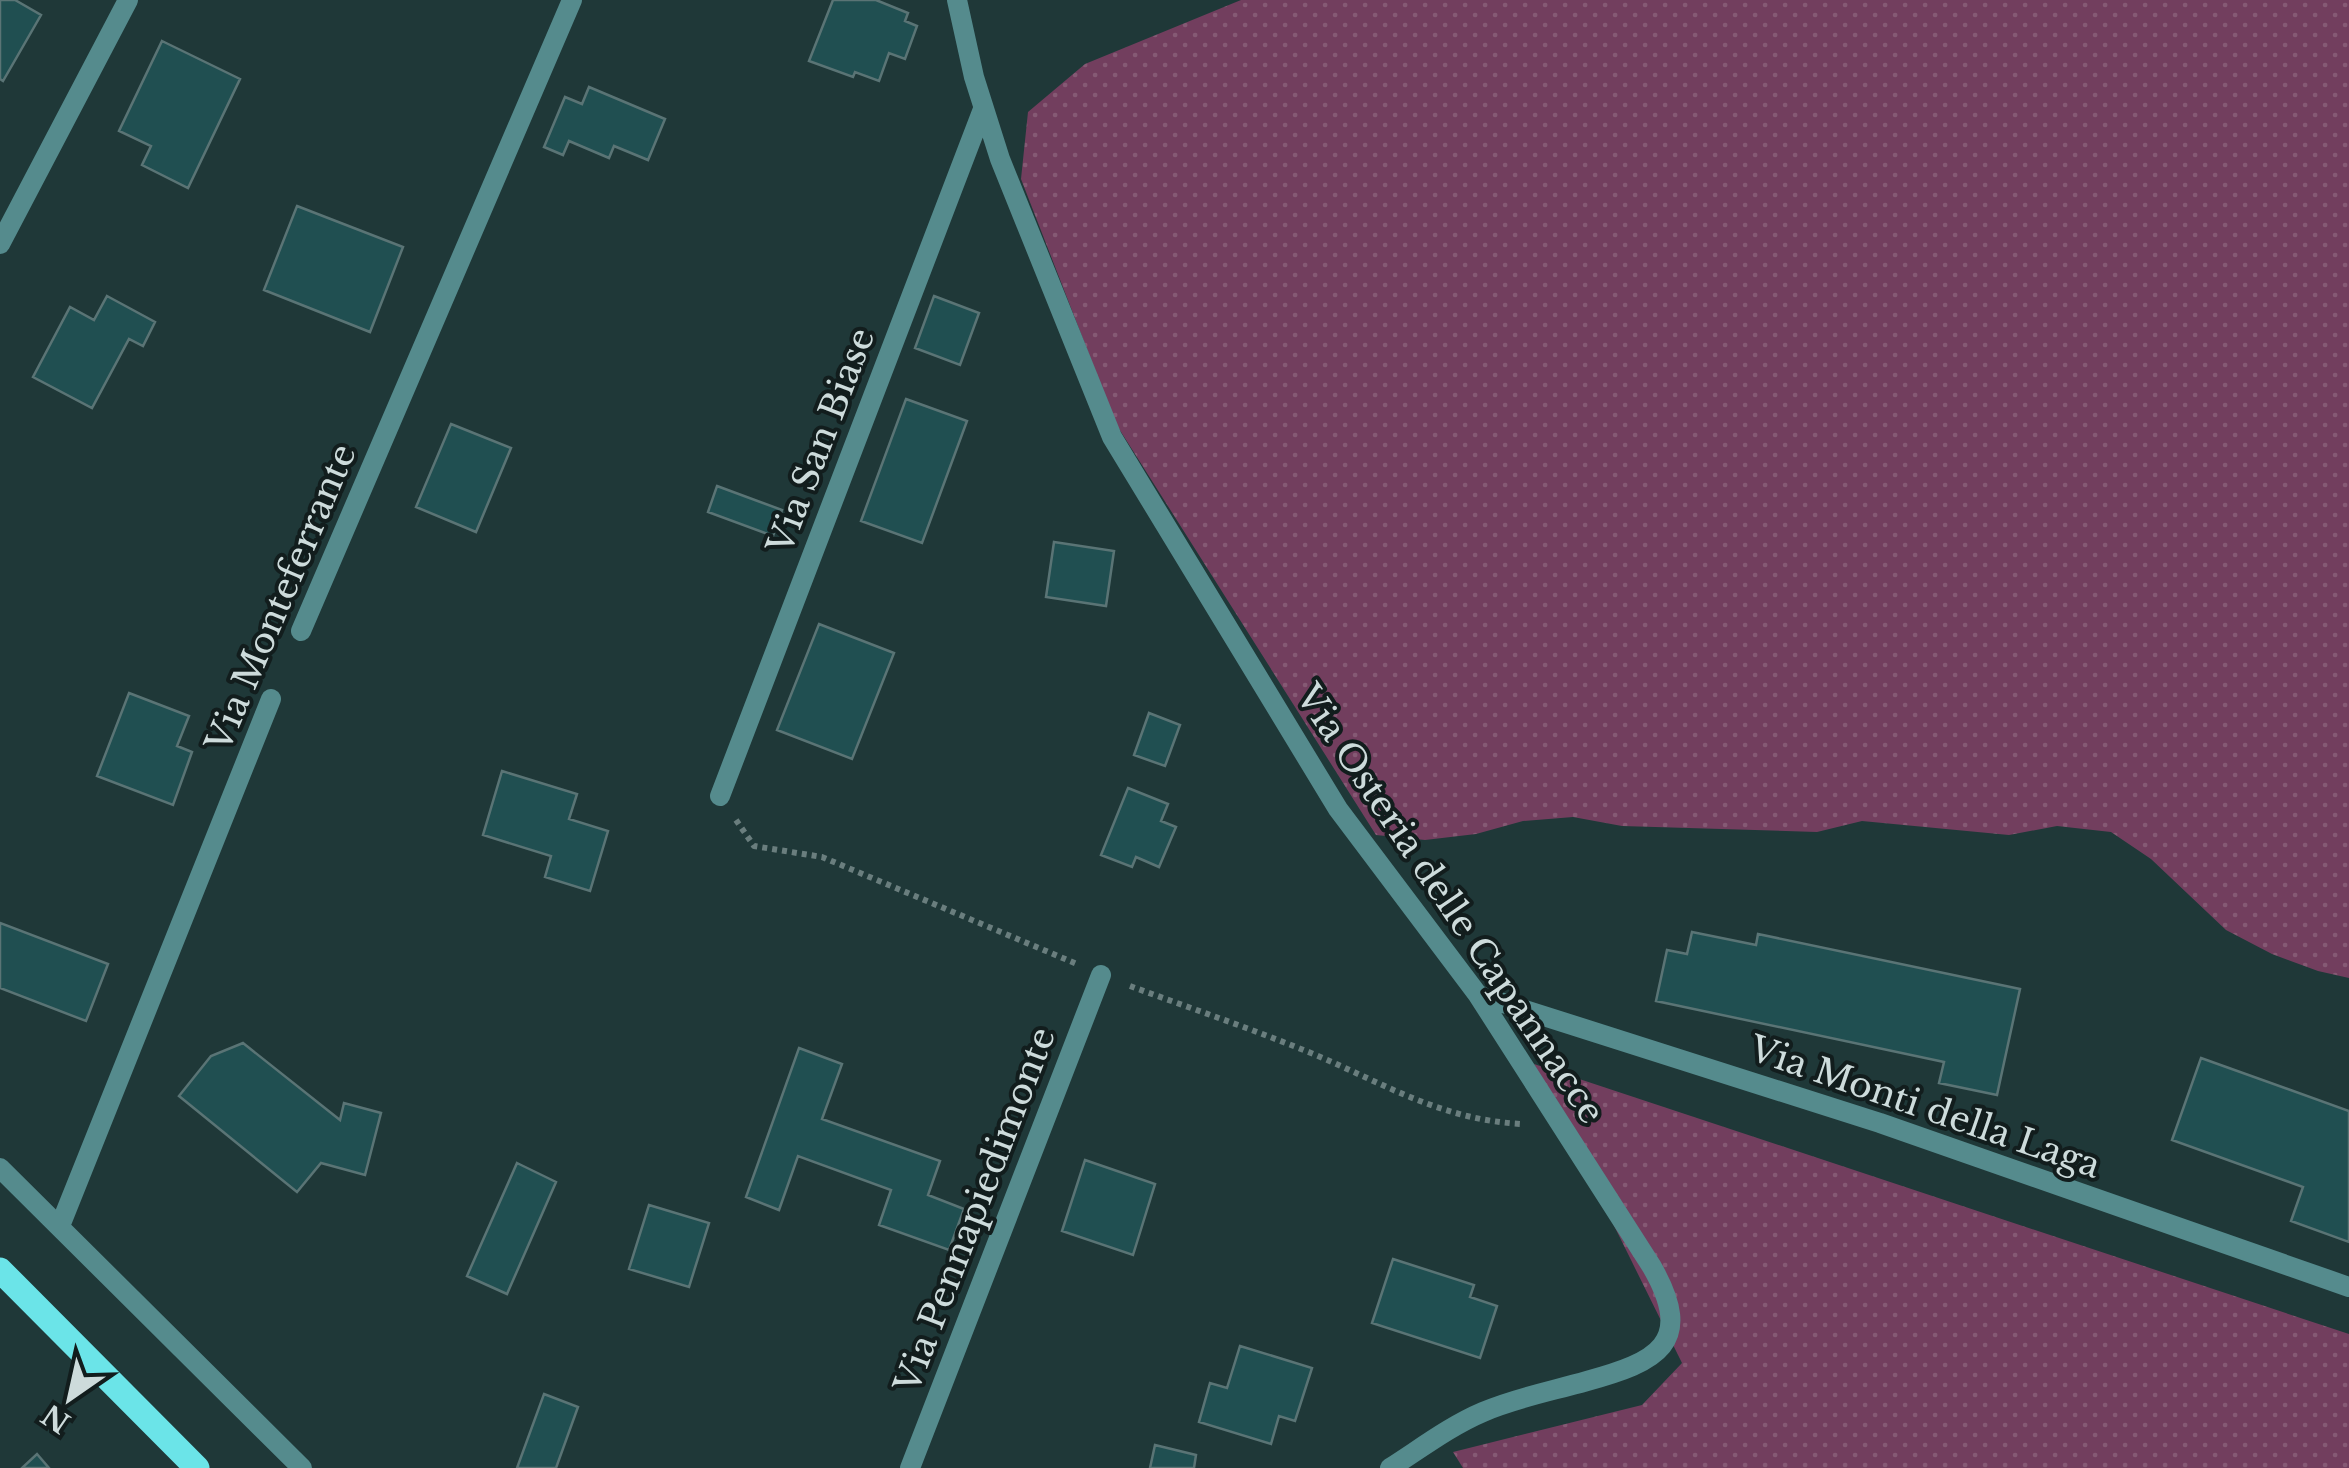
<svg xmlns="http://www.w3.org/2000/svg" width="2349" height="1468" font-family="'Libre Baskerville',serif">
<defs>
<pattern id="grass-dots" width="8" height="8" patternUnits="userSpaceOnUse" patternTransform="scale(2.5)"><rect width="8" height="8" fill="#723e5e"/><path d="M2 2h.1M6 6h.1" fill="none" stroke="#855974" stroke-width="1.8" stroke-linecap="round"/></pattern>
</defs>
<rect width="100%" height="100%" fill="#1f3838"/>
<path fill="url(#grass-dots)" d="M1241,0h1108v978l-31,-7 -46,-17 -46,-24 -75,-71 -40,-27 -54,-6 -48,9 -147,-14 -45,11 -195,-6 -49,-9 -50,4 -47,13 -51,6 -49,-5 -260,-411 -95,-245 7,-67 57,-48z
M1534,1064l815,270v134h-886l-10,-16 189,-47 40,-42z"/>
<path fill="#204f51" stroke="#5a7475" stroke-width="2.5" d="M0,0h15l26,15 -38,66 -3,-2z
M833,0h43l32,13 -3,8 12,5 -12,33 -16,-6 -10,28 -24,-9 -2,5 -44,-16z
M162,41l78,38 -52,109 -46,-23 9,-19 -32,-15z
M589,87l76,32 -17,41 -34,-14 -5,12 -40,-17 -6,14 -19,-8 21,-50 17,7z
M297,206l106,41 -33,85 -106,-42z
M107,296l48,26 -12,24 -14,-7 -37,69 -59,-31 37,-70 24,13z
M934,296l45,17 -19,52 -45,-17z
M906,399l61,22 -45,122 -61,-22z
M451,424l60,24 -35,84 -60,-25z
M717,486l65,24 -9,26 -65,-24z
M1054,542l60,9 -8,55 -60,-9z
M819,624l75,29 -42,106 -75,-29z
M129,693l60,23 -12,30 15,6 -19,53 -76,-29z
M1149,713l31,12 -15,41 -31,-11z
M502,771l75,23 -8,25 39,12 -18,60 -45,-14 6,-21 -68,-21z
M1128,788l40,16 -7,17 15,6 -17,40 -23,-10 -4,10 -31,-12z
M0,923l108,41 -22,57 -86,-33z
M1692,932l64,13 2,-11 262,55 -23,106 -58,-12 5,-21 -288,-61 11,-51 20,4z
M243,1043l97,77 4,-17 37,10 -16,62 -44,-12 -24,29 -118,-96 32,-40z
M799,1048l43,16 -20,55 118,42 -12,34 36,14 -15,41 -70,-25 12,-35 -93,-34 -19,54 -33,-13z
M2201,1058l148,53v131l-58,-21 12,-34 -131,-47z
M1085,1160l70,24 -22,71 -71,-24z
M517,1163l39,19 -49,112 -40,-18z
M649,1205l60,18 -20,64 -60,-18z
M1393,1259l81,26 -4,12 27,9 -17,52 -108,-35z
M1240,1346l72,22 -17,53 -16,-5 -8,28 -72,-22 11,-39 17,5z
M544,1394l34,13 -22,61h-39z
M1155,1445l41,10 -2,13h-44z
M37,1454l12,14h-27z"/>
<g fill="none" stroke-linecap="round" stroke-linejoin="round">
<path stroke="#6a7e7e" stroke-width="6" stroke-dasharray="5 5" stroke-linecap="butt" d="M736,820l18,26 68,11 255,107
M1130,986c60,22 122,43 181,67 72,30 130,67 211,71"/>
<path stroke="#558b8d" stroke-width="20" d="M957,0l17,77 26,82 112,278 226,372 140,186 174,272c44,77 4,95 -65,114 -35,10 -72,17 -104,31 -33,14 -63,37 -93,56
M0,244l128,-244
M301,631l271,-631
M720,796l263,-687
M1478,995l402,128 469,164
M0,1168l302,300
M60,1226l211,-527
M910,1468l191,-493"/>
<path stroke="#6be4e8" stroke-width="25" d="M0,1270l197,198"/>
</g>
<g text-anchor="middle" stroke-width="8" stroke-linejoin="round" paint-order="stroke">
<g font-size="35" fill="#cddbdb" stroke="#121d1d">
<text transform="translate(821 441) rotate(-69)" y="12">Via San Biase</text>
<text transform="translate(281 598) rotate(-67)" y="12">Via Monteferrante</text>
<text transform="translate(1450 904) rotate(56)" y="12">Via Osteria delle Capannacce</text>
<text transform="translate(1925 1107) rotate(19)" y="12">Via Monti della Laga</text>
<text transform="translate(975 1210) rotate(-69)" y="12">Via Pennapiedimonte</text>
</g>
</g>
<g transform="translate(70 1398) rotate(214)" stroke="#121d1d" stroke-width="8" paint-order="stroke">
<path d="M0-8L18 38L0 25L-18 38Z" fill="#cddbdb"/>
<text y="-15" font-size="28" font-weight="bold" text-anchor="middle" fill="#cddbdb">N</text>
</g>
</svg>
